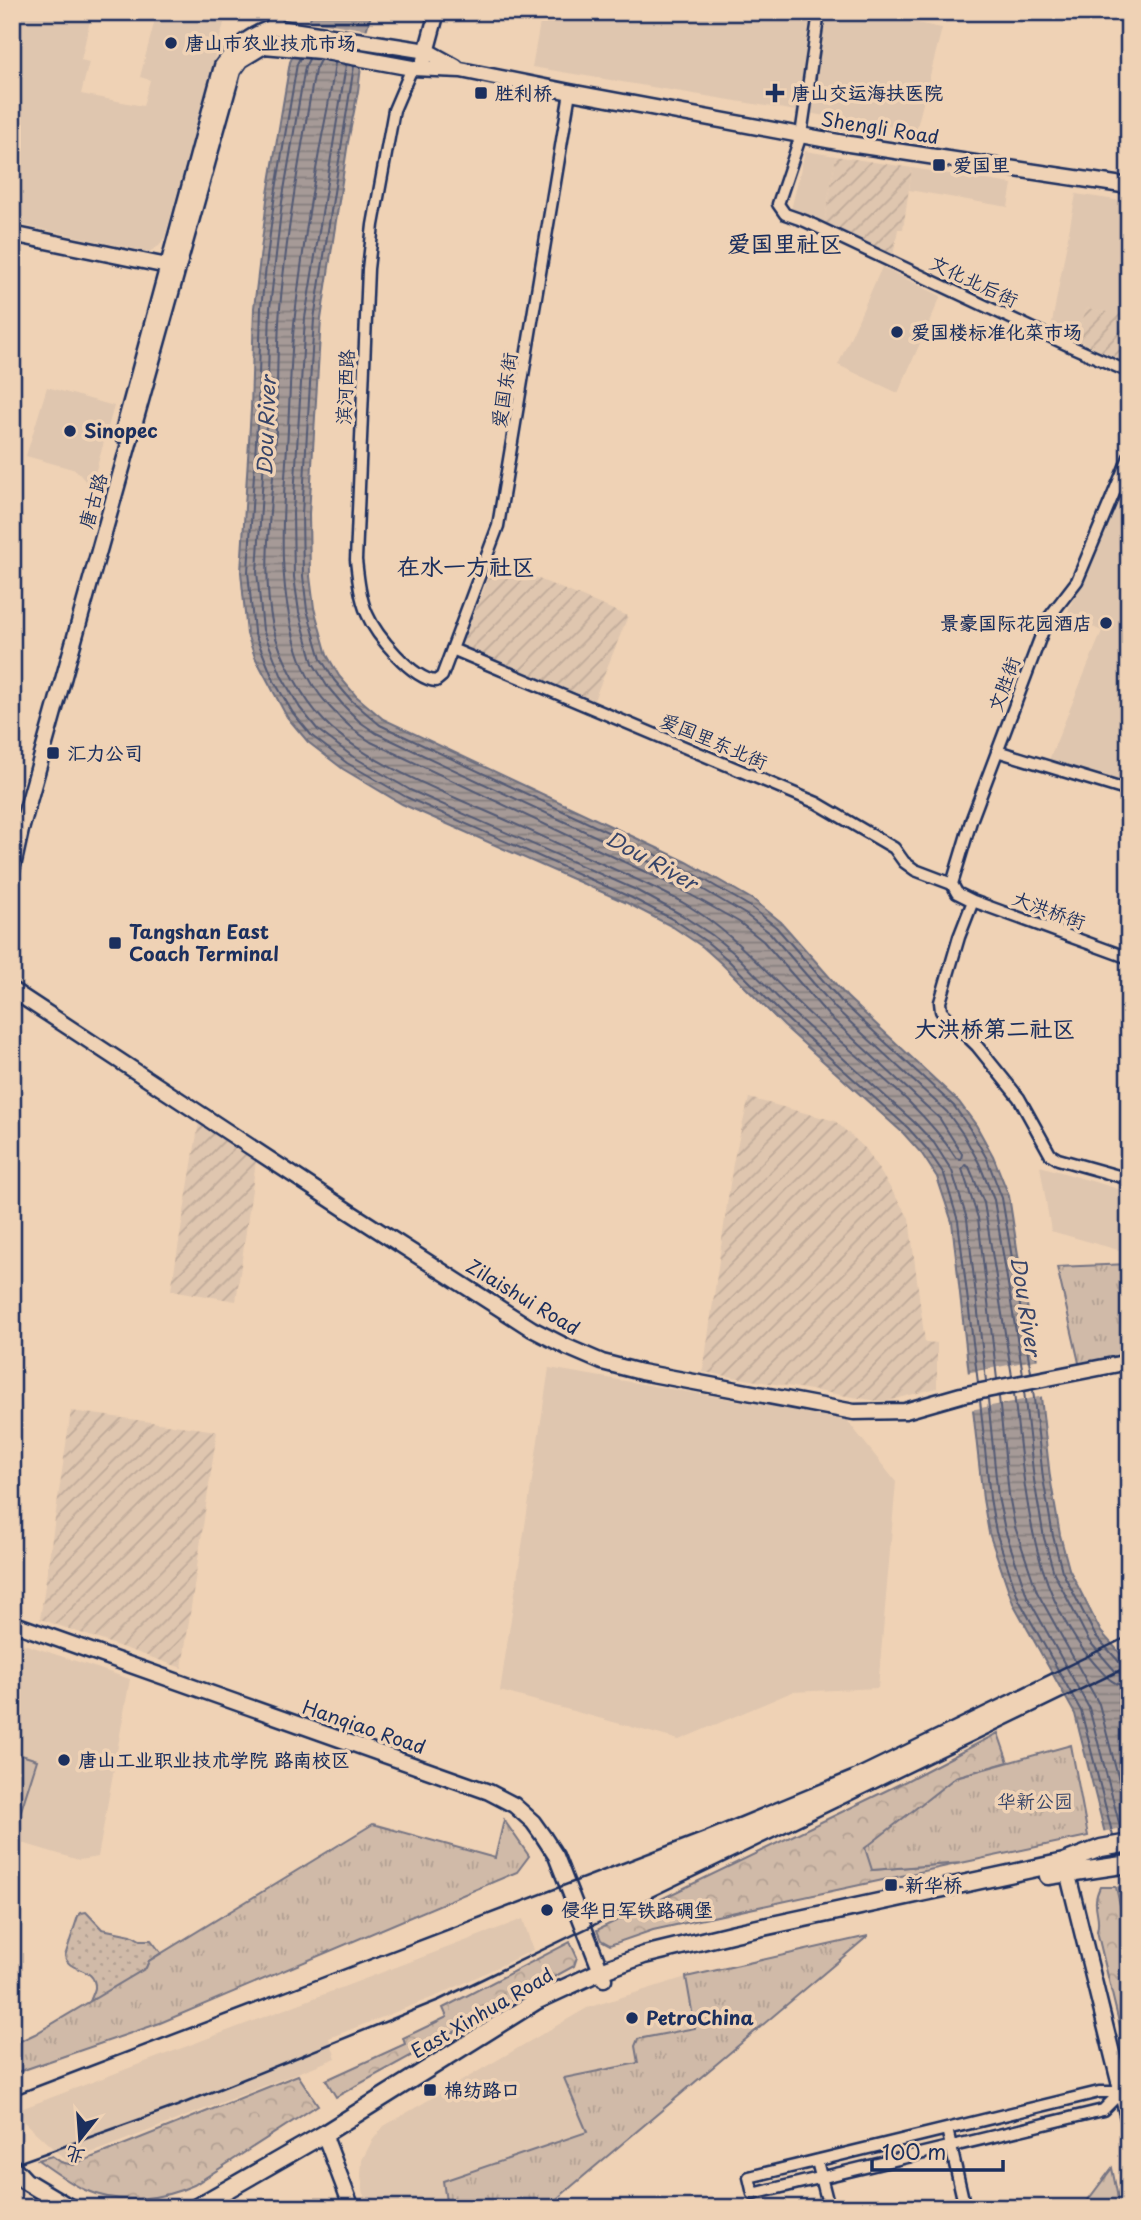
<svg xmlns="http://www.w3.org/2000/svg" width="1141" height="2220" font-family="'Playpen Sans','LXGW WenKai TC',sans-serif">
<defs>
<pattern id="industrial-furrows" width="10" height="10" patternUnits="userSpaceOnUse" patternTransform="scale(1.75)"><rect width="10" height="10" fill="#dfc6af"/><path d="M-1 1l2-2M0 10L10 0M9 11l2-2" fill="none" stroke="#bfaa99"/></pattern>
<pattern id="grass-dots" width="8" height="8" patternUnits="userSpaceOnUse" patternTransform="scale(1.75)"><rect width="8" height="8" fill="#d0baa8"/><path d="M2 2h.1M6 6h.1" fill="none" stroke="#b2a093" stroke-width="1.8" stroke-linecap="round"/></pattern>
<pattern id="forest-crowns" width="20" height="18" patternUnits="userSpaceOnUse" patternTransform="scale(1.75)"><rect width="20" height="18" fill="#d0baa8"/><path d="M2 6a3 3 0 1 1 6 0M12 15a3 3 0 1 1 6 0" fill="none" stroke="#b2a093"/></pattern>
<pattern id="park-tufts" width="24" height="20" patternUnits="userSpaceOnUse" patternTransform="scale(1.75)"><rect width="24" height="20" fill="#d0baa8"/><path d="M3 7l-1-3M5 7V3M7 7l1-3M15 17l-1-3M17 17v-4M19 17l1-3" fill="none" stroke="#b2a093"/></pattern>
<pattern id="water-rules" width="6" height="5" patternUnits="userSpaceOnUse" patternTransform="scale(1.75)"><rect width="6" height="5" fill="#a69a97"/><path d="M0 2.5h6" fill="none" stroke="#867e7e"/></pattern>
</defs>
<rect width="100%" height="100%" fill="#efd2b5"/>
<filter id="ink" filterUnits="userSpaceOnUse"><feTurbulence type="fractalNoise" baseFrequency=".0143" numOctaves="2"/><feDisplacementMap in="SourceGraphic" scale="14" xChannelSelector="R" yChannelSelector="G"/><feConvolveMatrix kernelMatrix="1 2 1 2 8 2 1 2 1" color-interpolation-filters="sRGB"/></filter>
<g filter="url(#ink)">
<path fill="#dfc6af" d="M12,12h80l-11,48 8,2 -8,32 62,12 7,-26 -10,-3 17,-65h70l-62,225 -6,9 -10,6 -137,-29z
M542,12h345v5l55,11 -26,103 -384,-64z
M805,151l31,5 -12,68 -33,-14z
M912,168l100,16 -4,23 -99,-17z
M1076,194l53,8v52l-12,61 -30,-7 -12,31 -24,-11z
M882,267l59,29 -43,97 -60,-28z
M47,387l67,19 -23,82 -15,-18 -50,-14z
M1129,464v329l-83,-26 56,-136 -36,-15z
M1040,1166l89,26v61l-78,-22z
M549,1368l297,51 50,63 -18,206 -86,4 -113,48 -179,-49z
M12,1640l118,39 -32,178 -19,3 -67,-20z
M523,1919l10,31 -94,45 -110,43 7,20 -268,104 -55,-50z
M686,1977l10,51 -58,11 -3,7 3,17 -51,69 -144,49 4,27h-81l-5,-32 1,-16 10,-19 12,-15 203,-118z"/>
<path fill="url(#industrial-furrows)" d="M836,156l76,12 -9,61h-5l-5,27 -69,-32z
M1129,254v110l-54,-25 12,-31 30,6z
M495,561l133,55 -34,84 -133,-54z
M749,1098l86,23 31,28 43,69 16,124 12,1v45l-54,14 -180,-30 30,-209z
M199,1122l57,39 -20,140 -65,-11z
M71,1411l146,20 -35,237 -142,-49z"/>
<path fill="url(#grass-dots)" stroke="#767483" stroke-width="2" d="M86,1912l16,17 29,6 9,5h11l10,13 -12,8 -3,7 -57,37c1,-5 5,-12 6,-17 1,-22 -27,-15 -30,-32l13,-40 3,-3z"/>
<path fill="url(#forest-crowns)" stroke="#767483" stroke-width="2" d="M998,1733l10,29 -52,15 -84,93 89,-7 -308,67 -43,15 -9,-5 -4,-10 309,-149z
M1100,1887h16l10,45 3,26v106l-32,-133c5,-17 -7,-24 3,-44z
M570,1942l7,15 -3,9 -238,131 -10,-17 79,-36 -2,-6 44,-21 -4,-9z
M298,2075l20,30 -124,80c-33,15 -75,20 -109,5 -17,-8 -32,-19 -47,-30l14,-4 9,6 12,3z"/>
<path fill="url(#park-tufts)" stroke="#767483" stroke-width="2" d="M1129,1264v93l-49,10 -23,-100z
M1071,1745l17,91 -127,27 -89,7 -7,-22 91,-71z
M504,1820l25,36 -12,16 -357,151 -148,51v-29l23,-11 111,-66 3,-7 224,-137 122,34z
M868,1936l-322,272h-99l-4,-27 144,-49 -23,-54 74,-15 -3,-17 3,-7 57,-11 -9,-51z
M1112,2168l8,40h-38z"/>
<path fill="#d0baa8" stroke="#767483" stroke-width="2" d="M12,1752l25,8 -20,63 -5,-1z"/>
<path fill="url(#water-rules)" stroke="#6e6f80" stroke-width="2" d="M313,12h59l-7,22 -7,57 -10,51 -27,177 -12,195 1,62 4,32 13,47 12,21 17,20 27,23 304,143 68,39 26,21 66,75 112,105 17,23 17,31 16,40 11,72 16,85 14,124 10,58 9,34 32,63 28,31v266l-54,-215 -62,-111 -24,-70 -6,-34 -31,-277 -15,-45 -15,-23 -19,-21 -119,-107 -62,-62 -19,-17 -30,-20 -46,-24 -225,-99 -59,-35 -35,-27 -21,-25 -32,-60 -8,-23 -6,-62 10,-163 3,-101 13,-108 23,-138z"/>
<path fill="#efd2b5" d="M306,20l64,10 -5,38 -76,-12z
M1040,1359l4,37 -74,14 -4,-37z
M1129,1827v57l-13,3 -15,-55z"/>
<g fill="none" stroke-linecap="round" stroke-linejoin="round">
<path stroke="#535a75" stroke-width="2" d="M300,58l-3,6 -23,137 -13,107 -3,101 -10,163 6,60 20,49 19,32 19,23 35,27 59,34 224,100 46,24 31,21 20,17 62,62 119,107 19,21 17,25 14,47 20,162
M309,59l-4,8 -23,135 -12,106 -3,101 -10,163 6,58 19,47 18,31 18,22 34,26 58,34 224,99 46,25 32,21 22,18 61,62 119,107 20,21 18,28 15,48 19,162
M320,60l-5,10c-14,79 -28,158 -35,238 -4,48 -2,97 -5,145 -4,55 -14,120 -2,174 7,30 30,73 52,95 37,37 104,64 151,85 38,16 76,34 113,51 33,15 67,29 98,47 45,27 77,66 114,101 52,50 116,92 155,152l5,1 1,-5 -22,-35 -111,-103 -66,-75 -24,-19 -64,-36 -304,-144c-28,-18 -57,-47 -69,-79 -26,-69 -20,-144 -15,-216 3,-44 3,-89 8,-132 7,-60 16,-120 27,-179 5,-25 10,-49 13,-73
M346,65l-41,253 -12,195 1,64 5,35 14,51 14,23 17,20 16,16 16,11 304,143 65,38 25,19 65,75 112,104 16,22 16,29 15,37 29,174
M354,66l-40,253 -12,195 1,62 4,34 14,49 13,21 17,20 29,25 304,143 67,39 25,20 66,75 112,104 16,23 17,30 15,39 29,174
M997,1379l-19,-161 -16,-49 3,-4 4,2 15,36 28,173
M1033,1390l10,88 10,58 9,35 33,64 26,29 8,3
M1024,1391l10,89 10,58 10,35 35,68 27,31 13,4
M1014,1393c11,94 15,196 80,270 11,12 18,23 35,23
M999,1397l10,98 6,32 22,65 62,112 30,115
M988,1399l10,98 7,33 22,66 62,112 33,126
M980,1400l10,98 6,34 23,68 62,111 32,125"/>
<defs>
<path id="street" d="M819,12l-18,123 -23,69 7,10 20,7 265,125 59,26
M412,68l-18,42 -21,115 -5,44 -12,291c2,18 4,38 11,54 9,21 45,65 69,67l6,-5 56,-150 72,-434
M1129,457l-52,124 -30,39 -76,201 -19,63 5,9 16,8 156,57
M452,649l365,154 77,45 10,14 11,8 37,14
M997,751l132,40
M973,901l-14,36 -19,65 1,9 36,35 42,52 31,56 8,5 71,20
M1099,2092h22l-18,18 -350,84 -4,-17z
M947,2129l18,79
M817,2161l12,47"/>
<path id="secondary" d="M273,27l3,-15
M424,60l13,-48
M12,234l165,34
M122,435l100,-369c14,-20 28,-31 51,-39l154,24 29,16
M12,871l9,-41 212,-759 8,-11 23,-14 56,5 92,17 49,2 109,22 279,52 280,42
M12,990l336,221 184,118 35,18 35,15 39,10 213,40 51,-1 56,-16 168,-33
M12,1623l477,169 25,13 19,17 10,14 13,20 48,123
M1065,1863l64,259
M324,2134l28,74"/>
<path id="primary" d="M1048,1876l81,-12
M12,2167l13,14 45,27
M195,2208l129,-74 212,-133 65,-30 43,-16 91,-22 329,-71 37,-14 28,-5"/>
</defs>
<use href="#street" stroke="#1b2f5e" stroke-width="15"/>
<use href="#secondary" stroke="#1b2f5e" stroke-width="19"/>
<use href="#primary" stroke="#1b2f5e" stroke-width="21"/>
<use href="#street" stroke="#efd2b5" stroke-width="10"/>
<use href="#secondary" stroke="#efd2b5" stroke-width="14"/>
<use href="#primary" stroke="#efd2b5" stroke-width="16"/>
<path stroke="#1b2f5e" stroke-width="2.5" d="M12,2096l692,-264 147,-61 278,-135
M12,2165l165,-59 262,-106 690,-334"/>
</g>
</g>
<g fill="#1b2f5e" stroke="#efd2b5" stroke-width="2.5">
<circle cx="171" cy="43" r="7"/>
<rect x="474" y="86" width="14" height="14" rx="3.5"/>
<path d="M771.5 82.5h7v7h7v7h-7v7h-7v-7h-7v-7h7z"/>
<rect x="932" y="158" width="14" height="14" rx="3.5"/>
<circle cx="897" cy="332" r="7"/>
<circle cx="70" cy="431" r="7"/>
<circle cx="1106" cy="623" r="7"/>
<rect x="46" y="746" width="14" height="14" rx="3.5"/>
<rect x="108" y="936" width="14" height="14" rx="3.5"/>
<circle cx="64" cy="1760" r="7"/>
<rect x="884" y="1878" width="14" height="14" rx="3.5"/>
<circle cx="547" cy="1910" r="7"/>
<circle cx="632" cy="2018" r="7"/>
<rect x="423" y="2083" width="14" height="14" rx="3.5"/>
</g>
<g text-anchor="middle" stroke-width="7" stroke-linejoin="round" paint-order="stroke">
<g font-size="19" font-weight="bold" fill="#1b2f5e" stroke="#efd2b5" text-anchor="start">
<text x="185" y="50">唐山市农业技术市场</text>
<text x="495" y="100">胜利桥</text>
<text x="791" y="100">唐山交运海扶医院</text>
<text x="953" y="172">爱国里</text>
<text x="911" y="339">爱国楼标准化菜市场</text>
<text x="84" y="438">Sinopec</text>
<text x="1092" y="630" text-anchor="end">景豪国际花园酒店</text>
<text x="67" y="760">汇力公司</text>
<text x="129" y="939">Tangshan East<tspan x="129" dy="22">Coach Terminal</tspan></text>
<text x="78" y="1767">唐山工业职业技术学院 路南校区</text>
<text x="905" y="1892">新华桥</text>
<text x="561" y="1917">侵华日军铁路碉堡</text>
<text x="646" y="2025">PetroChina</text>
<text x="444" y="2097">棉纺路口</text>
</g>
<g font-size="19" fill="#1b2f5e" stroke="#efd2b5">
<text transform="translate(880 128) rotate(9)" y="7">Shengli Road</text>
<text transform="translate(974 281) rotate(25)" y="7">文化北后街</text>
<text transform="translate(345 387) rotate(-87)" y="7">滨河西路</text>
<text transform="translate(504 390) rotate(-81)" y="7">爱国东街</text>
<text transform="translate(93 501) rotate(-74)" y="7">唐古路</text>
<text transform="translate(1004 684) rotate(-70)" y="7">文胜街</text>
<text transform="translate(714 741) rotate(23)" y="7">爱国里东北街</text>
<text transform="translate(1049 910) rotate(20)" y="7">大洪桥街</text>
<text transform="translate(523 1297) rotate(31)" y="7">Zilaishui Road</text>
<text transform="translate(364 1727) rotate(19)" y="7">Hanqiao Road</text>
<text transform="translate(482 2013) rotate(-30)" y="7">East Xinhua Road</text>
</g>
<g font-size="19" fill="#364469" stroke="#efd2b5">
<text x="1035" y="1808">华新公园</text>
</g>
<g font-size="21" font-style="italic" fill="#374469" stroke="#efd2b5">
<text transform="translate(267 426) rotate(-88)" y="7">Dou River</text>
<text transform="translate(651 861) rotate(29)" y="7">Dou River</text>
<text transform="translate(1025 1306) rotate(81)" y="7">Dou River</text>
</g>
<g font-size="23" font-weight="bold" fill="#1b2f5e" stroke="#efd2b5">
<text x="785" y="252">爱国里社区</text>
<text x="466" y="575">在水一方社区</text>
<text x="995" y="1037">大洪桥第二社区</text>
</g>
</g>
<rect width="1141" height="2220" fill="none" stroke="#efd2b5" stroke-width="42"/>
<rect x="21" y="21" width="1099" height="2178" fill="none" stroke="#1b2f5e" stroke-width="2.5" filter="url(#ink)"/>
<g transform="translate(80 2139) rotate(197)" stroke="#efd2b5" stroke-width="5" paint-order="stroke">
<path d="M0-5L12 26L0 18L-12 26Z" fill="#1b2f5e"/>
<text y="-10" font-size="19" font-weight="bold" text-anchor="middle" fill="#1b2f5e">北</text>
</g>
<path d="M872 2160v10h131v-10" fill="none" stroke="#1b2f5e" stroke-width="3.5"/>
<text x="882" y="2160" font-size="21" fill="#1b2f5e" stroke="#efd2b5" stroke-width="5" paint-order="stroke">100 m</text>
</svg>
